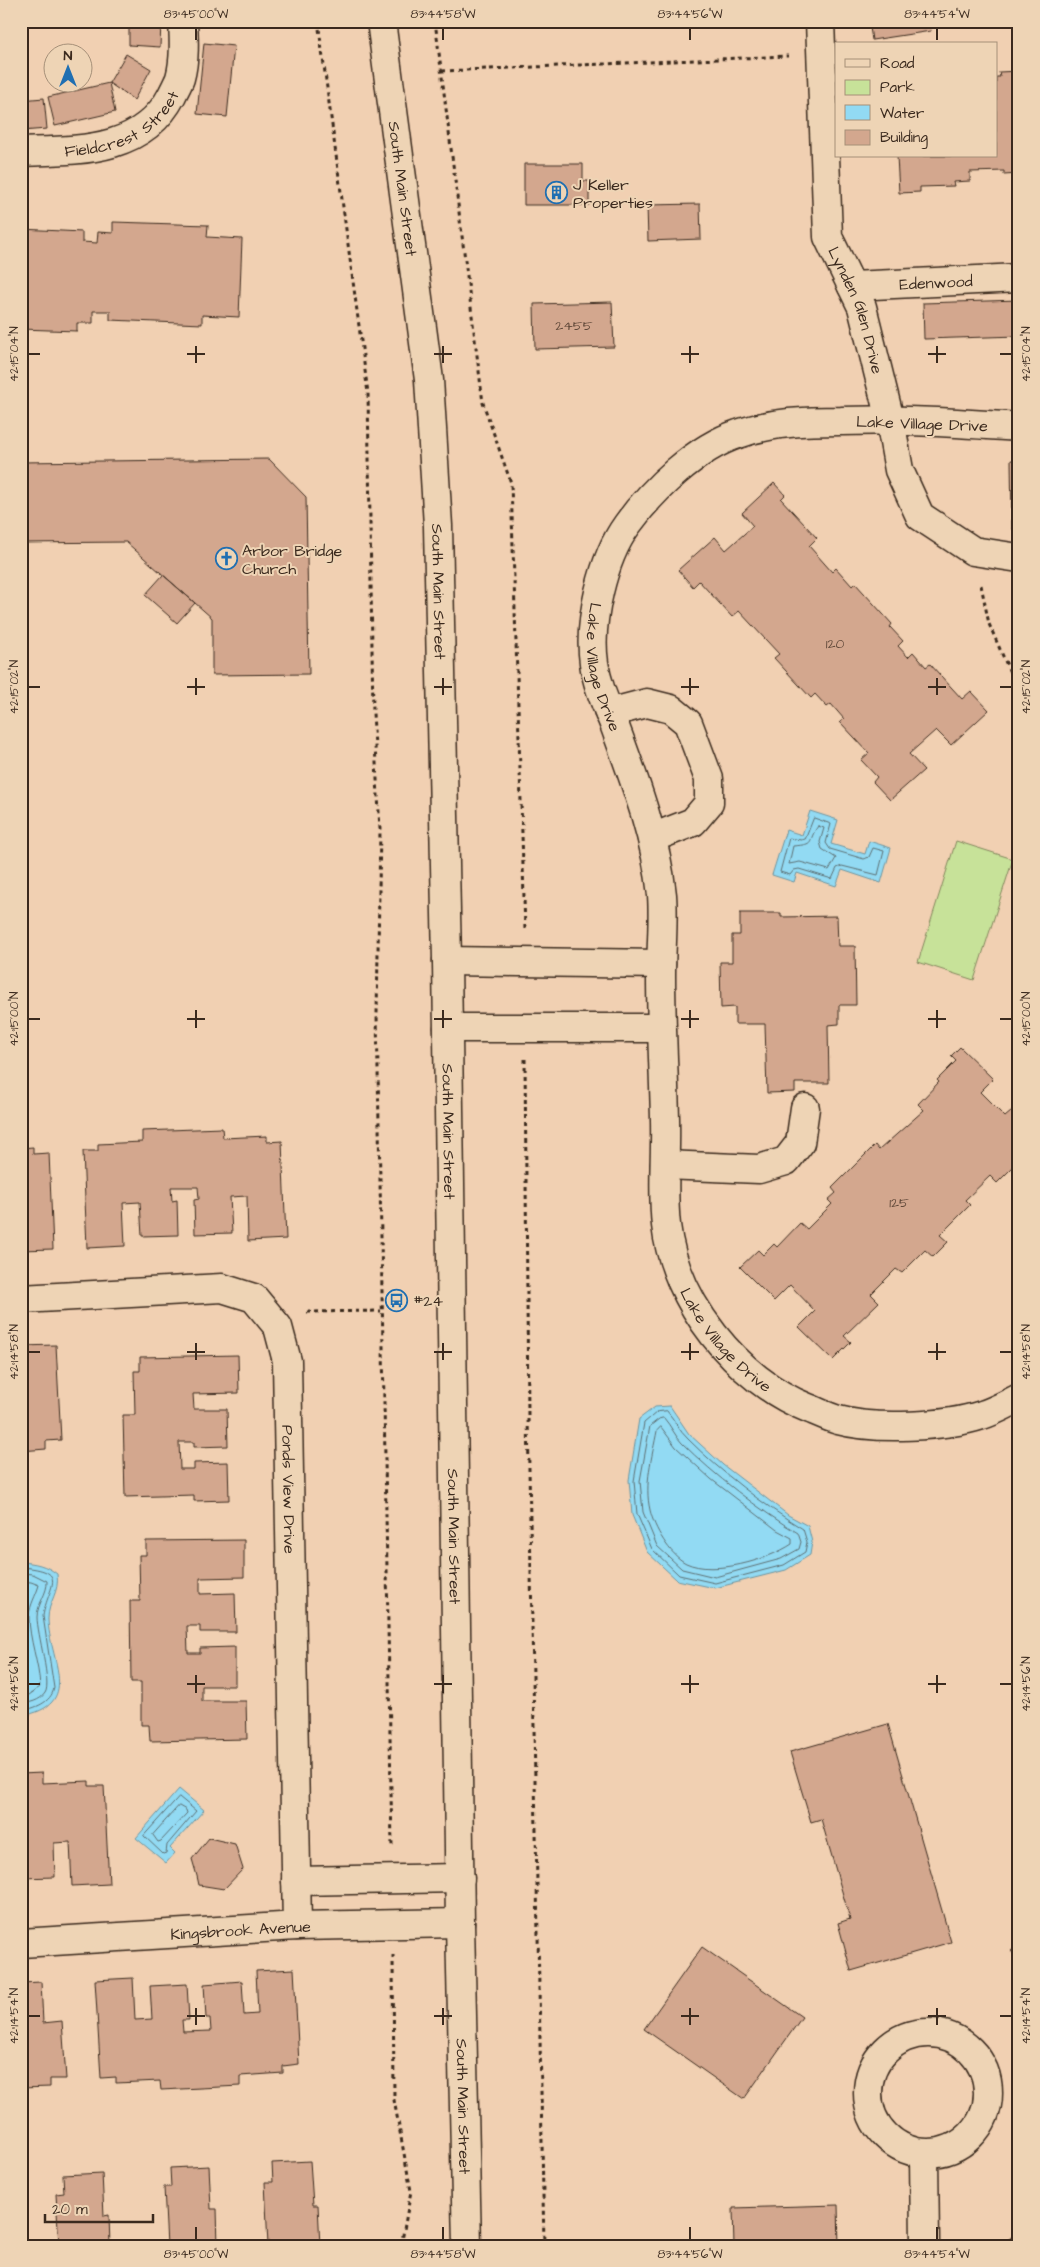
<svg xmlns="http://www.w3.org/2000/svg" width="1040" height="2267" font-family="'Architects Daughter',sans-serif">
<rect width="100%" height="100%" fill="#f1d0b2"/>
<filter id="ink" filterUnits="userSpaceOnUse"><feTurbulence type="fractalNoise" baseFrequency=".02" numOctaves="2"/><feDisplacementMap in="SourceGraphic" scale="10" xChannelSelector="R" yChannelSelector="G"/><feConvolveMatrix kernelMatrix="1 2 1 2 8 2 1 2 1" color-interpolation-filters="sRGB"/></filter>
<g filter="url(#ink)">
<path fill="#c7e299" stroke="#81865c" d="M956,841l57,18 -39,121 -56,-18z"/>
<path fill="#92daf3" stroke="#6f949e" d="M810,811l28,9 -7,24 34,10 4,-13 22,7 -10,35 -39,-13 -6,16 -39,-13 -3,9 -22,-7 14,-45 16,5z
M670,1406l19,28 34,31 65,50 20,11 4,16 -2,13 -24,15 -71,18 -38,-8 -30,-28 -15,-37 -3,-35 10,-61 16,-12z
M21,1562c14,1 25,3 36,12 3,19 -9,27 -9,45 1,41 36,86 -27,97z
M179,1789l25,21 -34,38 5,5 -9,10 -30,-25z"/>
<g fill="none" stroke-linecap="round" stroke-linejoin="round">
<path stroke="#5e7073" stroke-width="1" d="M814,818l17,6 -5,19 4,6 34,10 5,-2 4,-9 11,3 -6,24 -36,-9 -5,2 -5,11 -33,-10 -5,1 -4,5 -10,-3 9,-34 12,2 4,-1z
M818,826l6,2 -4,14 2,7 14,9 -7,12 -29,-8 -11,2 4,-18c24,-2 13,-3 25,-20z
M667,1411c8,9 12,20 21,28 34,34 74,65 115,90l4,13 -2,10 -21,13 -69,18 -36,-8 -27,-26 -15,-35 -3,-33 10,-58 13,-11z
M664,1418c7,8 11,18 18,25 32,32 77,67 116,90l3,9 -2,7 -18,10 -66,18 -33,-8 -25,-23 -14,-34 -3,-31 10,-55 9,-7z
M661,1427l15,20 35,32 66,51 15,8v6c-24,16 -78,32 -106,19 -16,-8 -32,-35 -36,-53 -6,-26 2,-53 7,-79z
M21,1567c50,4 27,18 22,49l11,72c-3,15 -19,20 -33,23
M21,1573l12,1 14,7c1,12 -10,23 -10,36 0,16 15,67 8,76 -5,8 -16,10 -24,11
M21,1581l10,1 8,3c-3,11 -9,19 -10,31 0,24 10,47 11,71l-11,8 -8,2
M179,1797l17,14 -29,34 -1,8 -3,1 -19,-18z
M179,1806l7,4 1,3 -26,28 -3,1 -5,-7z"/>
</g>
<path fill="#d3a78e" stroke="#3b2a1e" d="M129,21h32l-1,26 -31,-2z
M869,21h60l2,10 -59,9z
M204,43l30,3 -7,71 -30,-3z
M126,54l25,15 -17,31 -25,-17z
M1019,71v103l-15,1v-4l-34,1v9l-17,1 1,4 -34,1v5l-21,1 -2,-37h99v-79h4l-1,-5z
M109,83l6,29 -60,14 -7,-29z
M44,98l3,31 -26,2v-31z
M524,164h59v17h6v24h-65z
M700,204l1,35 -53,2 -1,-36z
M113,222l95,3 -1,12 35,2 -3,78 -37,-2v9l-92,-4v-9h-17v12h-16v8l-56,-2v-100l61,3v10l15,1 1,-11 15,1z
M1019,300v36l-95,3 -1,-36z
M612,302l2,45 -79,2 -1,-45z
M269,459l37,38 3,177 -97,1v-57l-86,-76 -105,1v-81z
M1011,460h8v68l-7,1z
M774,483l11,12 -4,4 36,39 -8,8 23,26 4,-4 16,18 3,-3 37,41 -2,3 13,14 -5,5 10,11 5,-5 13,15 4,-3 32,35 9,-8 18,19 -38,35 -15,-15 -27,24 15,16 -34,30 -17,-18 4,-5 -16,-17 8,-7 -29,-31 4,-3 -13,-15 -4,3 -12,-13 -4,4 -37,-40 5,-4 -40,-43 -7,6 -33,-36 -6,6 -15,-17 37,-33 11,13 27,-24 -11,-13z
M163,575l32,28 -18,20 -32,-28z
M740,913h41v4l56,-1 1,30h17l1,59h-17v19l-11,1 1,58h-34v9l-28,1 -2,-69h-30v-17l-14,1 -1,-46h12v-27h8z
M960,1047l33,32 -13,13 25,25 14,-12v56l-22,22 -7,-7 -25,24 5,5 -30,30 8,7 -15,15 -8,-7 -23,23 -6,-4 -25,25 8,8 -35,34 7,6 -18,18 -34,-33 16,-16 -25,-26 -16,16 -34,-34 18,-17 5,5 11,-11 3,3 23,-24 7,6 25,-25 -4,-4 8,-7 -4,-5 43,-43 4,5 45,-40 -6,-6 21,-22 -2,-2 19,-19 -5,-5z
M222,1128l1,10 44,-2v6l15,-1 4,98 -38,2 -1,-45 -17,1 2,36 -37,1 -1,-34 5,-1 -1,-12h-27l1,14 5,-1 1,35 -36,1 -2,-34 -17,1 2,43 -38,2 -4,-97h15v-7l44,-2v-11z
M33,1147v7l16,-1 4,96 -32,1v-102z
M56,1345l5,95 -15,1v8l-25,2v-105z
M238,1355l1,38 -46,1 1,15h33l1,37 -34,1v-5h-15l1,27h14v-6l34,-1 1,38 -35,1v-6l-69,2 -2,-82h12l-1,-44h6v-14z
M244,1540v37l-44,1v16l35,-1 1,39h-36v-6h-13l1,27h12v-5l35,-1v39h-33v15h44l1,38 -97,2 -1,-16h-8v-43h-10l-1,-81h10l-1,-46h7v-14z
M888,1724l63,218 -100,29 -13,-48 12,-4 -29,-100 -10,3 -21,-70z
M42,1773v10l47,-2v5h15l5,98 -37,2 -2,-44 -16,1 1,34 -34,1v-104z
M209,1838l26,6 8,25 -19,20 -25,-4 -2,-9 -5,-17z
M1019,1944v16l-8,-9z
M702,1947l100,70 -58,82 -100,-70z
M294,1969l5,95 -16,2v7l-43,3v10l-79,4 -1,-9 -44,2v-6l-15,1 -6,-98 38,-2 2,42 17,-1 -2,-33 37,-2 2,36h-7l1,12 28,-1 -1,-13h-4l-2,-34 38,-3 2,34 14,-1 -2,-43z
M41,1982l2,41 19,-2 4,58h-16v8l-29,1v-105z
M310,2161l3,44h5l2,41h-52l-3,-64h8l-1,-19z
M209,2166l2,43h6l1,37h-51l-3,-59h7l-1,-19z
M102,2173l2,43 5,-1 1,31h-51l-3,-52 8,-1 -1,-18z
M838,2205l1,41h-105l-1,-38z
M1019,2231v15h-19z"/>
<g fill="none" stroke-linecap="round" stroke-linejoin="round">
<defs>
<g id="minor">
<path id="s1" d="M381,21l48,359 9,146 9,435 13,962 7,323"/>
<path id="s2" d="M820,21l8,216 34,70 28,113 9,50 21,46 53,35 46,7"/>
<path id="s3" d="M21,152c57,-2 121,1 151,-57 2,-5 6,-11 8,-17 5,-18 4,-38 3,-57"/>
<path id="s4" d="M852,286l167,-8"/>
<path id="s5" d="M1019,427c-59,-4 -118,-8 -178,-6 -34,0 -70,1 -103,13 -42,14 -85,55 -111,91 -24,33 -39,97 -33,138 3,22 12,41 20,61 20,55 42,112 48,171 2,26 -1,54 -1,80 0,49 3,97 4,145 1,35 -3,71 1,105 9,77 71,155 142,183 10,4 20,9 30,12 37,10 108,7 144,-5 13,-4 25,-11 37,-17"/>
<path d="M609,713l38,-10 24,6 17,14 21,56v24l-16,19 -41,16"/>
<path d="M447,961l214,3"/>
<path d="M448,1028h213"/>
<path d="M665,1165l94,4 27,-8 14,-18 5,-35"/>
<path id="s6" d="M21,1299l201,-11 32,10 24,29 9,34 10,565"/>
<path d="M296,1881l164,-3"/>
<path id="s7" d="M21,1943l276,-17 163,-3"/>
<circle cx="928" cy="2093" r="60"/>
<path d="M924,2154l1,92"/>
</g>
</defs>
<use href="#minor" stroke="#3b2a1e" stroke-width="31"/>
<path stroke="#3b2a1e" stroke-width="3" stroke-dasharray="4 4" stroke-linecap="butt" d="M318,21l50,372 5,320 7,116 -3,185 15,833
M435,21l48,382 28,80 14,447
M442,71l346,-15
M981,585l8,39 30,69
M525,1059l3,358 16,829
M307,1312l74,-1
M393,1955l1,145 17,91 -10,55"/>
<use href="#minor" stroke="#eed4b5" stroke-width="28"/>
</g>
</g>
<path fill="none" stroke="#3b2a1e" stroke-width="2" d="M196,28v12M443,28v12M690,28v12M937,28v12M196,346v17M443,346v17M690,346v17M937,346v17M28,354h12M187,354h18M434,354h18M681,354h18M928,354h18M1000,354h12M196,678v17M443,678v17M690,678v17M937,678v17M28,687h12M187,687h18M434,687h18M681,687h18M928,687h18M1000,687h12M196,1010v18M443,1010v18M690,1010v18M937,1010v18M28,1019h12M187,1019h18M434,1019h18M681,1019h18M928,1019h18M1000,1019h12M196,1343v17M443,1343v17M690,1343v17M937,1343v17M28,1352h12M187,1352h18M434,1352h18M681,1352h18M928,1352h18M1000,1352h12M196,1675v18M443,1675v18M690,1675v18M937,1675v18M28,1684h12M187,1684h18M434,1684h18M681,1684h18M928,1684h18M1000,1684h12M196,2008v17M443,2008v17M690,2008v17M937,2008v17M28,2016h12M187,2016h18M434,2016h18M681,2016h18M928,2016h18M1000,2016h12M196,2227v13M443,2227v13M690,2227v13M937,2227v13"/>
<defs>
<symbol id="building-ring" viewBox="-11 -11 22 22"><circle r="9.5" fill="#eed4b5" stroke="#1f6fb2" stroke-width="1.5"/><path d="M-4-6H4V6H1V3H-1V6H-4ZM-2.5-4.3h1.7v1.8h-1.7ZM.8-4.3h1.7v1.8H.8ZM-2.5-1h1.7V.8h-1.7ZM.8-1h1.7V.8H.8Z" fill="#1f6fb2"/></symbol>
<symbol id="church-ring" viewBox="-11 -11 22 22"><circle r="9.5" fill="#eed4b5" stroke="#1f6fb2" stroke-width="1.5"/><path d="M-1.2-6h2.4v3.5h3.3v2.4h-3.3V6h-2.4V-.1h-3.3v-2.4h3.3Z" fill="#1f6fb2"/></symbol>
<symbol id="bus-ring" viewBox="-11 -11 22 22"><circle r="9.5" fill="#eed4b5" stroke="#1f6fb2" stroke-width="1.5"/><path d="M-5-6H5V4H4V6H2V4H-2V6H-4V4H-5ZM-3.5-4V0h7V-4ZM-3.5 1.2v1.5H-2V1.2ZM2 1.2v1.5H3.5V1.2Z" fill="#1f6fb2"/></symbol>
</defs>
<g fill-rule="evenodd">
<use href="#building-ring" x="544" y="180" width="25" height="25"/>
<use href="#church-ring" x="214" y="546" width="25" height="25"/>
<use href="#bus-ring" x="384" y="1288" width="25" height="25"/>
</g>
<g text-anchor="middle" stroke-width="4" stroke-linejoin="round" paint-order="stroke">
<g font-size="14" fill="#61493a">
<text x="574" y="330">2455</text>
<text x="835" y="648">120</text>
<text x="899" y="1207">125</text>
</g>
<g font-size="16" fill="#3b2a1e" stroke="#eed4b5">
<text dy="6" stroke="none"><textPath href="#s3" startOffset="109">Fieldcrest Street</textPath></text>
<text dy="6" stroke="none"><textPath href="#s1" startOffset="169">South Main Street</textPath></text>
<text dy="6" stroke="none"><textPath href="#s4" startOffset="84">Edenwood</textPath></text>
<text dy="6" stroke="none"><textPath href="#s2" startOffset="295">Lynden Glen Drive</textPath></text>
<text transform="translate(922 423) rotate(2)" y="6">Lake Village Drive</text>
<text dy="6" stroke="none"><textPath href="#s1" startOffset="574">South Main Street</textPath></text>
<text dy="6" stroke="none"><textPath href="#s5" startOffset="578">Lake Village Drive</textPath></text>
<text dy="6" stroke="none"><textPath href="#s1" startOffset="1114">South Main Street</textPath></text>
<text dy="6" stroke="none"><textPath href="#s5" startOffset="1278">Lake Village Drive</textPath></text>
<text dy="6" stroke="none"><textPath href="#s6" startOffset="436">Ponds View Drive</textPath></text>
<text dy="6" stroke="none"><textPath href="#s1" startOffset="1519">South Main Street</textPath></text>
<text dy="6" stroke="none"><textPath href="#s7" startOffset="220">Kingsbrook Avenue</textPath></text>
<text dy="6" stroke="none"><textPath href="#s1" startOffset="2089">South Main Street</textPath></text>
</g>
<g font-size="16" fill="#3b2a1e" stroke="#eed4b5" text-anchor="start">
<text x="573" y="190">J Keller<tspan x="573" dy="18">Properties</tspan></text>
<text x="242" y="556">Arbor Bridge<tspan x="242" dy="18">Church</tspan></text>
<text x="413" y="1306">#24</text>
</g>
</g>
<rect width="1040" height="2267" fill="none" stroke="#eed4b5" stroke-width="55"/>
<rect x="835" y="42" width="162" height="115" fill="#eed4b5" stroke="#a69079"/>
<rect x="845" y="59" width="25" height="8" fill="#eed4b5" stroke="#a69079"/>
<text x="880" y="68" font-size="15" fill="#3b2a1e">Road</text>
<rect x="845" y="80" width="25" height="15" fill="#c7e299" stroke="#a69079"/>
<text x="880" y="92" font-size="15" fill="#3b2a1e">Park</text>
<rect x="845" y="105" width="25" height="15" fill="#92daf3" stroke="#a69079"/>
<text x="880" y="118" font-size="15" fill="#3b2a1e">Water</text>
<rect x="845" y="130" width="25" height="15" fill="#d3a78e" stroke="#a69079"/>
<text x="880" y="142" font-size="15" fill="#3b2a1e">Building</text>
<g transform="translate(68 68)"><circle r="24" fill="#eed4b5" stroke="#a69079"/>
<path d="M0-4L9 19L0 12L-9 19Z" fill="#1f6fb2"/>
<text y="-8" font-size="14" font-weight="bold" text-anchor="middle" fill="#3b2a1e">N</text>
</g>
<path d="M45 2214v8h108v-8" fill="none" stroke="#3b2a1e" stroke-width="2.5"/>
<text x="52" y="2214" font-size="15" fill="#3b2a1e" stroke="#eed4b5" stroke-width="4" paint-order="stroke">20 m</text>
<rect x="28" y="28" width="984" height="2212" fill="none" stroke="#3b2a1e" stroke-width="2"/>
<g font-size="12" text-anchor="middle" fill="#3b2a1e">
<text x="196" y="18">83°45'00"W</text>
<text x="443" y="18">83°44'58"W</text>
<text x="690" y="18">83°44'56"W</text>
<text x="937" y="18">83°44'54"W</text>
<text transform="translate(14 354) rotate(-90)" y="4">42°15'04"N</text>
<text transform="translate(1026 354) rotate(-90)" y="4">42°15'04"N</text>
<text transform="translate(14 687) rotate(-90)" y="4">42°15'02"N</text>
<text transform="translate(1026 687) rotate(-90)" y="4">42°15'02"N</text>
<text transform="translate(14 1019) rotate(-90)" y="4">42°15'00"N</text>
<text transform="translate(1026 1019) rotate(-90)" y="4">42°15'00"N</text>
<text transform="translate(14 1352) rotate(-90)" y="4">42°14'58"N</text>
<text transform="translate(1026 1352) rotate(-90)" y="4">42°14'58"N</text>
<text transform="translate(14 1684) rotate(-90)" y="4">42°14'56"N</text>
<text transform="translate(1026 1684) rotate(-90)" y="4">42°14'56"N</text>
<text transform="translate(14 2016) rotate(-90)" y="4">42°14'54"N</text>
<text transform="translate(1026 2016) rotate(-90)" y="4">42°14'54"N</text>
<text x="196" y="2258">83°45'00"W</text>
<text x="443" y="2258">83°44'58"W</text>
<text x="690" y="2258">83°44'56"W</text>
<text x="937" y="2258">83°44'54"W</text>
</g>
</svg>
